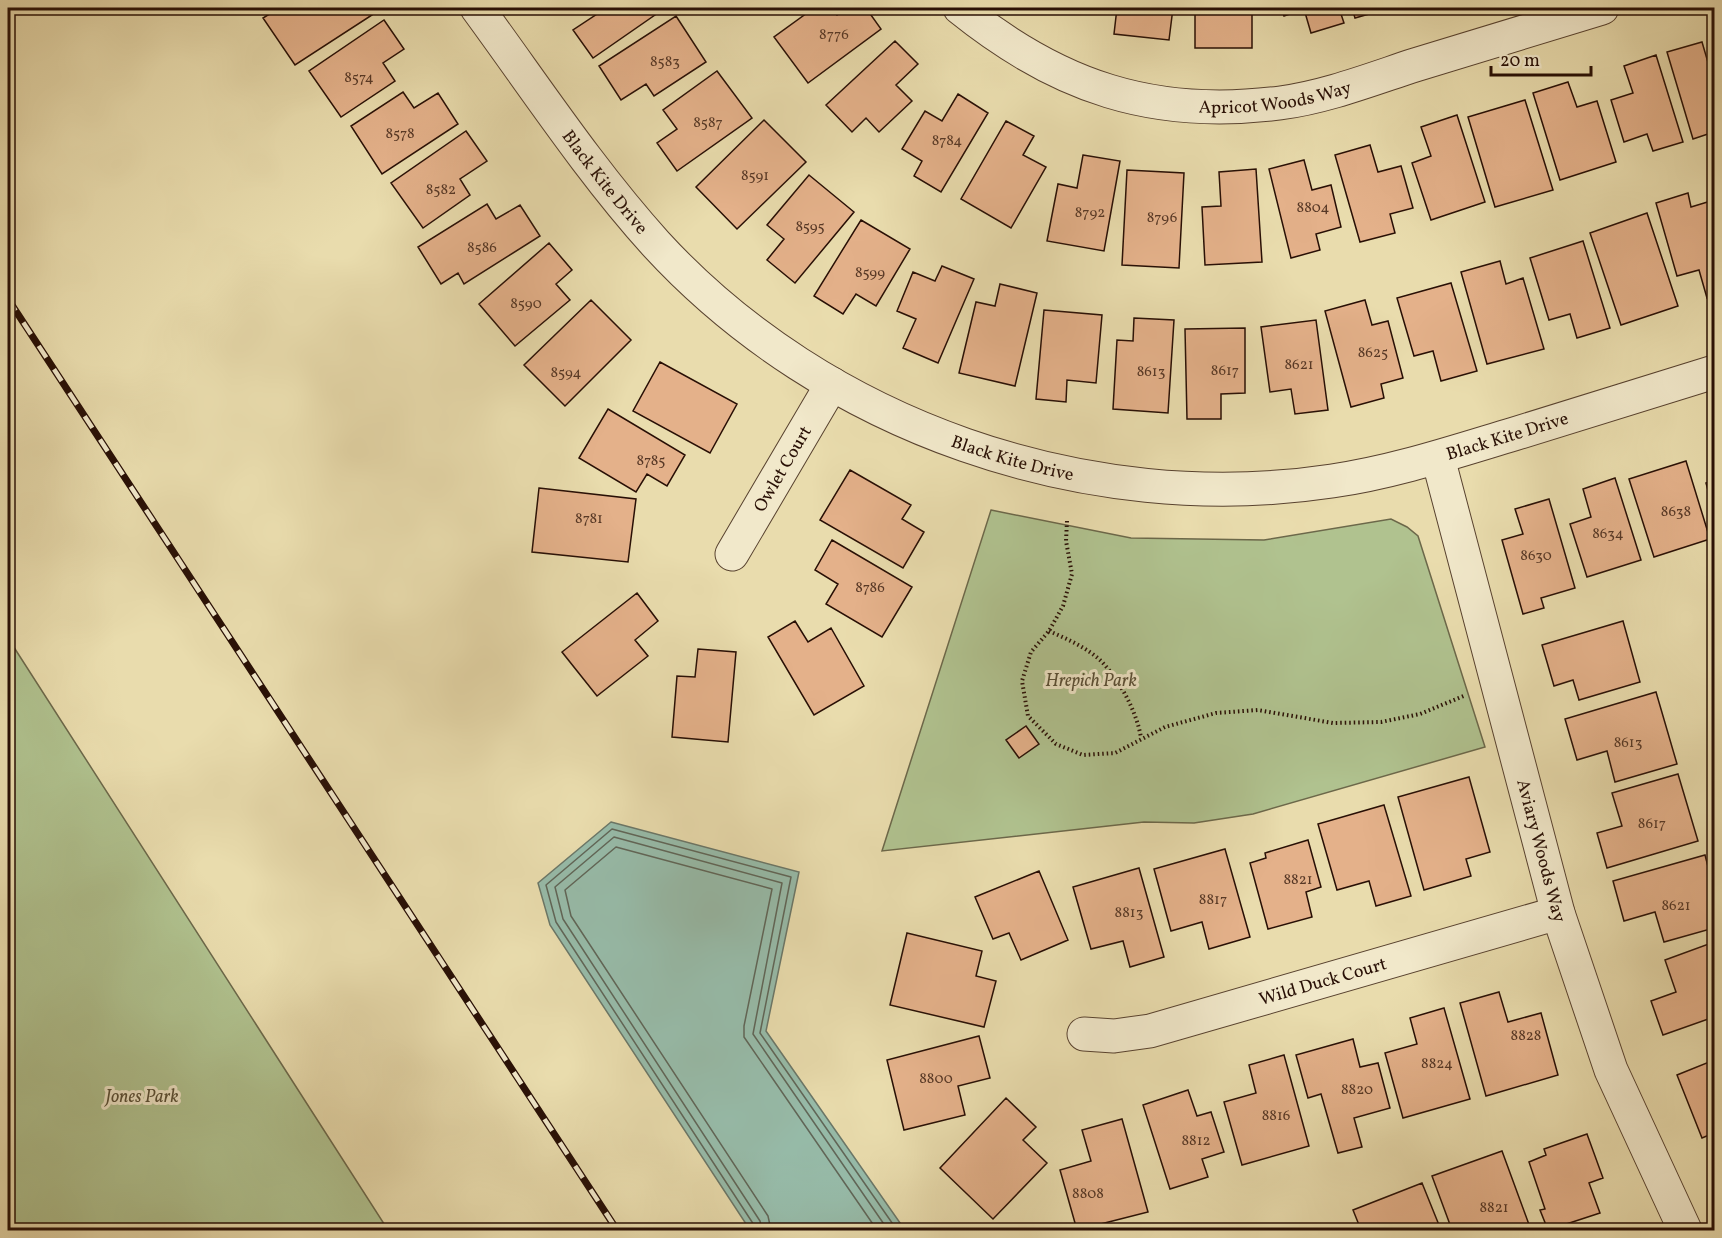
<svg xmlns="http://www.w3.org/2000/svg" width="1722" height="1238" font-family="Vollkorn,serif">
<rect width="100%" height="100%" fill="#e9dcad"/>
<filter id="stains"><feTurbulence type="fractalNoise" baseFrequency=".00333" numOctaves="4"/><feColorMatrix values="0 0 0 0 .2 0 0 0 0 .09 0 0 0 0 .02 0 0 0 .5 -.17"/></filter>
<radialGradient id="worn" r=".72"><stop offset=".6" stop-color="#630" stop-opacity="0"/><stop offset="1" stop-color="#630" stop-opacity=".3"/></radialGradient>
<path fill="#b0c28f" stroke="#6c684a" stroke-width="1.5" d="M991,510l140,28 133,2 127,-21 16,8 11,9 67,211 -232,67 -59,9 -50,-1 -262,29z
M8,638l380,592h-380z"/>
<path fill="#97bcaa" stroke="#6b7768" stroke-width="1.5" d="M611,822l188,50 -33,159 139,199h-155l-200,-305 -12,-42z"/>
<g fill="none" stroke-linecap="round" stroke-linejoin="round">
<path stroke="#606658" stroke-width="1.5" d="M755,1230l-1,-5 -198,-303 -10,-37 66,-56 179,48 -31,156 137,197
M762,1230l-2,-9 -197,-302 -8,-32 59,-50 168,46 -29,151 135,196
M771,1230l-3,-14 -197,-300 -6,-26 51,-43 156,42 -28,137v11l133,193"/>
</g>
<path fill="#e4b18a" stroke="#280f05" stroke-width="1.5" d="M279,8h88l5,7 -77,50 -32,-47z
M597,8h68l-72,50 -20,-28 27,-18z
M814,8h17l6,7 10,-7h19l15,21 -73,54 -34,-46z
M1117,8h56l-4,32 -55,-6z
M1195,8h57v40h-57z
M1281,8h58l5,15 -33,10 -7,-24 -20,7z
M1352,8h38l-35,10z
M676,16l30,46 -52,34 -8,-12 -25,16 -22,-34z
M384,20l20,29 -21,14 12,18 -54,36 -32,-46z
M895,41l23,23 -22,21 16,16 -33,31 -13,-14 -14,14 -26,-27z
M1702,42l7,24 5,-1v67l-21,7 -26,-87z
M1656,55l27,87 -30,9 -6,-17 -23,8 -13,-42 22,-7 -9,-27z
M717,71l35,47 -75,53 -20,-28 20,-14 -14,-19z
M1568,82l9,25 20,-6 19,61 -56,18 -27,-87z
M403,92l11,16 24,-15 20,31 -76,50 -31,-48z
M958,94l30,19 -47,79 -27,-16 8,-15 -20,-12 23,-38 17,10z
M1525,100l28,90 -58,17 -27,-90z
M1457,115l28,87 -54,18 -19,-57 19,-7 -10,-29z
M764,120l42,42 -69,67 -41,-42z
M1006,121l28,15 -11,19 23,12 -35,61 -50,-29z
M466,131l21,30 -27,18 10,16 -47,33 -32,-45z
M1370,145l8,27 23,-6 12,42 -23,6 5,19 -35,9 -25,-87z
M1083,155l37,6 -16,90 -57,-10 11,-57 19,4z
M1304,160l8,30 19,-5 10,42 -25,7 4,16 -29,8 -22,-89z
M1256,169l6,93 -57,3 -3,-58 19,-1 -2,-34z
M1127,170l57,3 -5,95 -57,-3z
M809,175l45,37 -59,71 -28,-23 17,-21 -17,-14z
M1688,193l3,14 23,-7v96l-7,2 -8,-28 -22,6 -21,-73z
M487,204l9,15 24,-14 20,31 -76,48 -6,-11 -17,11 -23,-37z
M1647,213l31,93 -57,19 -31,-92z
M861,220l49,29 -34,57 -20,-12 -13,20 -29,-18z
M1583,241l27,87 -33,10 -7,-24 -21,6 -19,-62z
M549,243l23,27 -16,14 14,16 -55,46 -36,-42z
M1500,261l6,23 17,-6 21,71 -57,15 -26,-92z
M942,266l32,13 -36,84 -35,-15 13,-29 -19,-8 16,-39 22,9z
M1451,283l26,88 -36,10 -8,-30 -19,5 -17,-58z
M1000,284l37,9 -22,93 -56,-13 17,-71 19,4z
M591,300l40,40 -66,66 -41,-41z
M1365,300l7,25 16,-4 15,57 -22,6 3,14 -33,9 -26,-96z
M1044,310l58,5 -6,68 -29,-3 -1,22 -30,-3z
M1134,318l40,2 -6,93 -55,-4 4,-69 16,1z
M1316,320l12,90 -33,4 -4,-25 -21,3 -9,-65z
M1245,328v65l-24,1v25h-34l-2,-90z
M660,362l77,42 -27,49 -77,-42z
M608,409l77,46 -18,31 -20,-12 -11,18 -57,-34z
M1686,461l24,78 -56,18 -25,-78z
M850,470l61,35 -9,14 22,13 -21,36 -83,-48z
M1615,478l26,82 -54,17 -17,-53 21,-7 -8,-28z
M1714,480v32l-8,-29z
M539,488l97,11 -8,63 -96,-10z
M1549,499l26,89 -34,10 3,10 -21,6 -21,-74 21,-6 -8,-25z
M832,540l80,47 -30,50 -56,-33 12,-20 -23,-14z
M637,593l21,28 -23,19 13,16 -51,40 -35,-44z
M795,621l13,21 23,-14 33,58 -50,29 -46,-78z
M1623,621l17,61 -61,18 -6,-20 -19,6 -12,-41z
M698,649l38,3 -8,90 -56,-5 5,-61 18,1z
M1656,692l21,72 -62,18 -8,-31 -30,9 -12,-41z
M1026,726l13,18 -20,14 -13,-18z
M1678,774l20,67 -91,27 -10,-35 25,-7 -10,-33z
M1469,777l21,75 -24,7 5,17 -47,14 -26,-93z
M1384,805l27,91 -35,10 -7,-25 -32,9 -19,-66z
M1308,840l13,47 -15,5 6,25 -44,12 -18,-66 16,-5 -1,-5z
M1225,849l25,88 -41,12 -7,-27 -31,9 -17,-62z
M1705,855l9,35v38l-50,14 -9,-30 -31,9 -11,-40z
M1139,868l25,89 -34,10 -7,-26 -32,8 -18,-62z
M1039,871l29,69 -47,20 -12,-27 -16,6 -18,-42z
M907,933l75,18 -6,25 20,5 -12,46 -94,-22z
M1714,942v75l-51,18 -12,-34 25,-9 -11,-32z
M1499,992l9,30 33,-9 17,62 -72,21 -26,-93z
M1444,1008l26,91 -67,19 -18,-65 32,-9 -7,-26z
M979,1036l11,42 -32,8 7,29 -61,15 -17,-70z
M1353,1039l7,28 18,-4 12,45 -36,10 8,29 -24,6 -17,-59 -13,4 -12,-43z
M1284,1055l25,91 -67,19 -18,-63 32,-9 -7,-28z
M1714,1060v73l-12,5 -25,-63z
M1188,1090l9,26 14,-4 13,40 -22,7 6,18 -38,12 -27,-84z
M1006,1098l30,29 -13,13 24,23 -54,56 -53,-51z
M1122,1119l26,93 -71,18 -17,-60 31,-9 -9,-31z
M1587,1134l16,44 -14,5 11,30 -52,17 -8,-20 5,-1 -16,-47 17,-7 -2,-6z
M1502,1151l29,79h-43l-1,-3 -11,3h-24l-20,-54z
M1422,1183l19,47h-80l-8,-20z"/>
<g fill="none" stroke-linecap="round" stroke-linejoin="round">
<defs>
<g id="minor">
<path id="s1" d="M477,8c58,79 113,163 179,236 168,183 431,274 676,237 62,-9 122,-29 182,-47 67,-21 134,-41 200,-62"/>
<path id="s2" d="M960,8c98,79 193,111 320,95 46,-6 92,-24 135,-38 63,-19 125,-38 187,-57"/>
<path id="s3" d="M1438,458l120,455 53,157 74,160"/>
<path id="s4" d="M732,554l100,-170"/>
<path id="s5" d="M1084,1034l30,2 36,-5 408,-118"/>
</g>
</defs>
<use href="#minor" stroke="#58422f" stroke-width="35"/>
<path stroke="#280f05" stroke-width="4" stroke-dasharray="1.5 3" stroke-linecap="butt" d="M1067,521l-1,20 6,33 -9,32 -14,25 -18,21 -9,29 6,35 28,28 27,11 32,-2 50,-26 51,-14 42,-3 75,13 48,-1 39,-8 46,-19
M1049,631c18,8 39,17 53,31 18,19 35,50 39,76"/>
<use href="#minor" stroke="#f1e8ca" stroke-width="33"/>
<defs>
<path id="rail" d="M8,299l609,931"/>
</defs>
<use href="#rail" stroke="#280f05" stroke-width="7"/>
<use href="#rail" stroke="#f1e8ca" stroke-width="4.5" stroke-dasharray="14" stroke-linecap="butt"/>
</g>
<g text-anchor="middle" stroke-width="6" stroke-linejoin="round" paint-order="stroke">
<g font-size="15" fill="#573826">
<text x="834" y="39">8776</text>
<text x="665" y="66">8583</text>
<text x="359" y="82">8574</text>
<text x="708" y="127">8587</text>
<text x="400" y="138">8578</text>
<text x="947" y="145">8784</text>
<text x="755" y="180">8591</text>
<text x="441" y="194">8582</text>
<text x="1313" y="212">8804</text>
<text x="1090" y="217">8792</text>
<text x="1162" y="222">8796</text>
<text x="810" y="231">8595</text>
<text x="482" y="252">8586</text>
<text x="870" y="277">8599</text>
<text x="526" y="308">8590</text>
<text x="1373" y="357">8625</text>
<text x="1299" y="369">8621</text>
<text x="1225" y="375">8617</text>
<text x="1151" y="376">8613</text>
<text x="566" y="377">8594</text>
<text x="651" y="465">8785</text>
<text x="1676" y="516">8638</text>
<text x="589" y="523">8781</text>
<text x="1608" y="538">8634</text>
<text x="1536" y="560">8630</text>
<text x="870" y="592">8786</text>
<text x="1628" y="747">8613</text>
<text x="1652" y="828">8617</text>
<text x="1298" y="884">8821</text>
<text x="1213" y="904">8817</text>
<text x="1676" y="910">8621</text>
<text x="1129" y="917">8813</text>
<text x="1526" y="1040">8828</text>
<text x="1437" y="1068">8824</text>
<text x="936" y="1083">8800</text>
<text x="1357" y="1094">8820</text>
<text x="1276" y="1120">8816</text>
<text x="1196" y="1145">8812</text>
<text x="1088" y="1198">8808</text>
<text x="1494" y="1212">8821</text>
</g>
<g font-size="18" fill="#280f05" stroke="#f1e8ca">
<text dy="6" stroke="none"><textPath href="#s2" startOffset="340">Apricot Woods Way</textPath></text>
<text dy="6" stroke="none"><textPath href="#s1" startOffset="216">Black Kite Drive</textPath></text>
<text dy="6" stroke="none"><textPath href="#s1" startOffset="1222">Black Kite Drive</textPath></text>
<text dy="6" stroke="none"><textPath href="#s1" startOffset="718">Black Kite Drive</textPath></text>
<text dy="6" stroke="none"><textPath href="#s4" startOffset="99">Owlet Court</textPath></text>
<text dy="6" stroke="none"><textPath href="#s3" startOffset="406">Aviary Woods Way</textPath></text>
<text dy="6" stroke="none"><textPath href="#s5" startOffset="246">Wild Duck Court</textPath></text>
</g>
<g font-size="18" font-style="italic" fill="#584e35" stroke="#f1e8ca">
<text x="1091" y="686">Hrepich Park</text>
<text x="142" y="1102">Jones Park</text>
</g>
</g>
<rect width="1722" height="1238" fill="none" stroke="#e9dcad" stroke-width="30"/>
<rect x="9" y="9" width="1704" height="1220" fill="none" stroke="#280f05" stroke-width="3"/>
<rect x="15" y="15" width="1692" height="1208" fill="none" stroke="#280f05" stroke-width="1.5"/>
<path d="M1491 66v9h100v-9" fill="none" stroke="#280f05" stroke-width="3"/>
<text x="1500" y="66" font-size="18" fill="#280f05" stroke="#f1e8ca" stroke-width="4.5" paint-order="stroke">20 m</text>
<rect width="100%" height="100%" filter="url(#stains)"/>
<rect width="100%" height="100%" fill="url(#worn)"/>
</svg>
